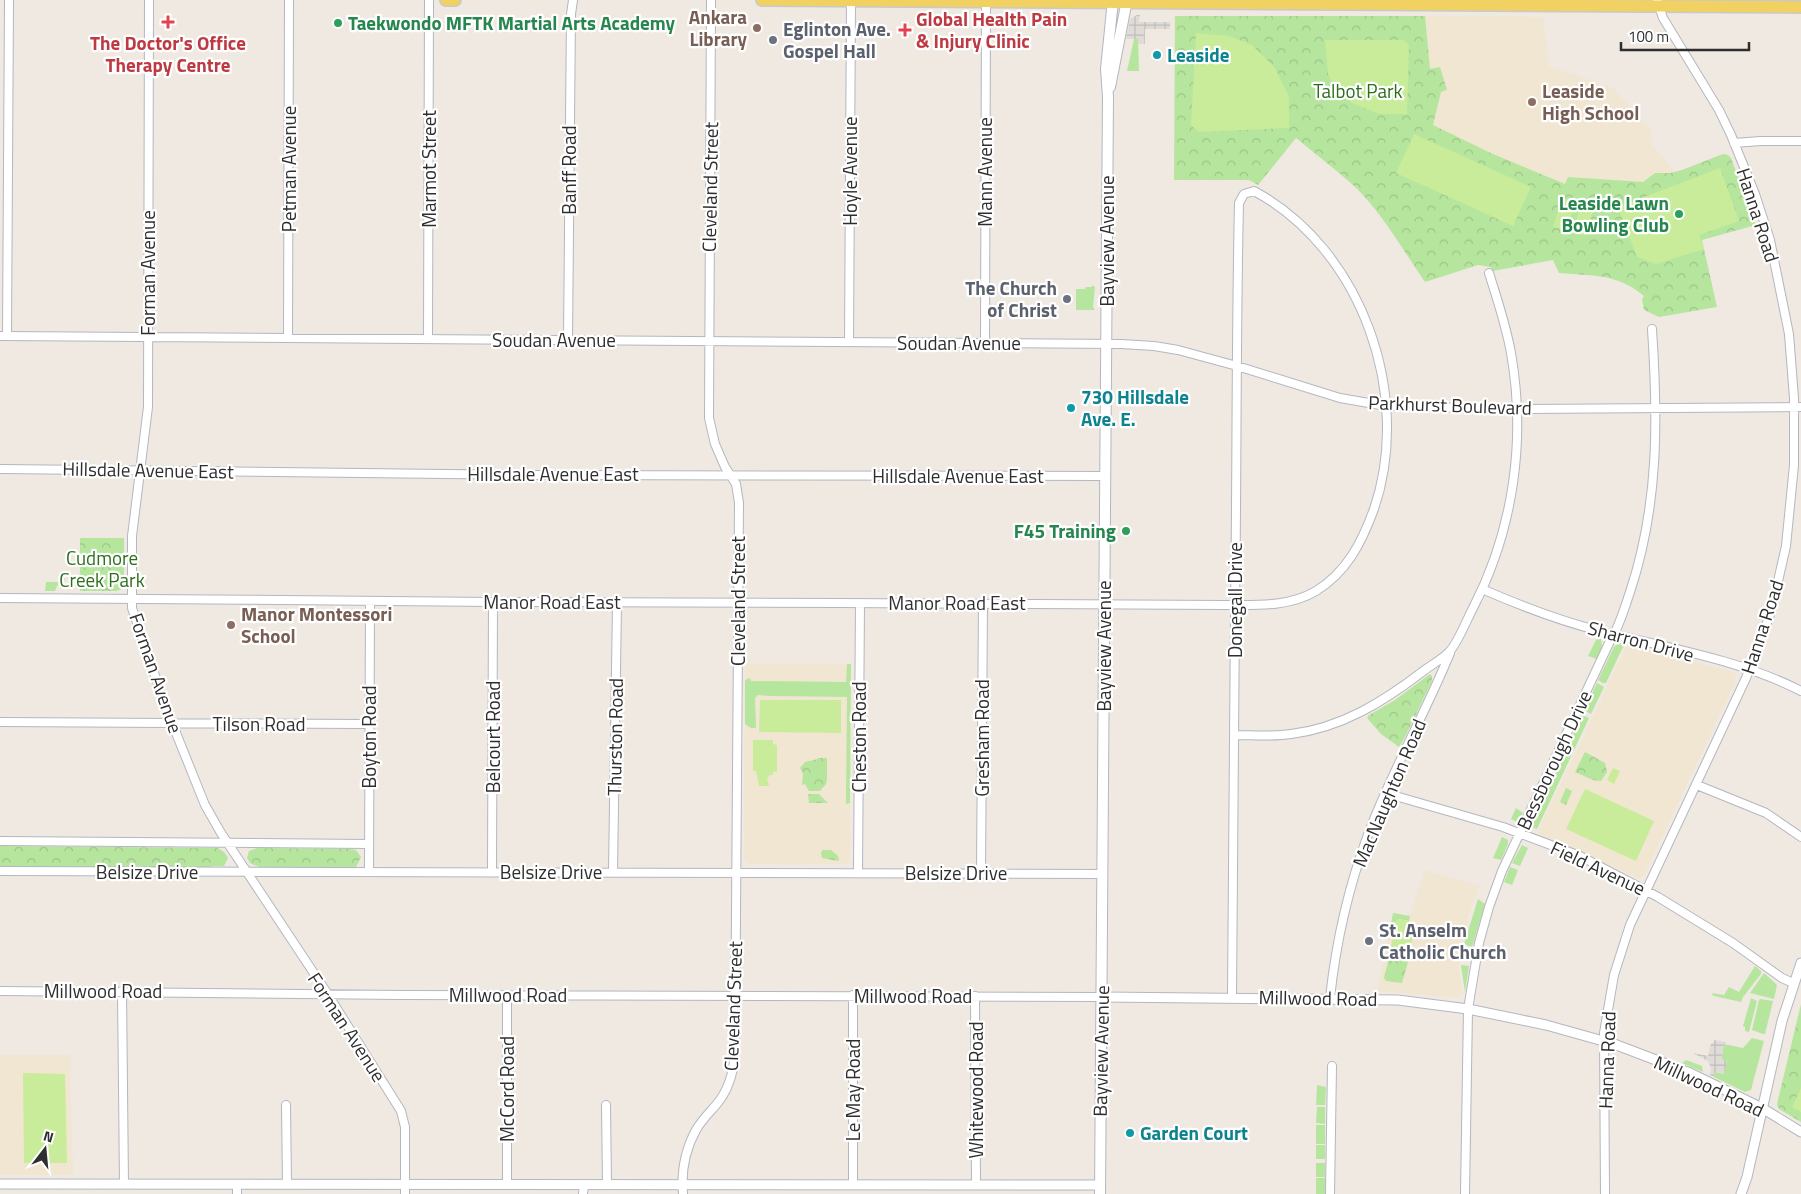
<svg xmlns="http://www.w3.org/2000/svg" width="1801" height="1194" font-family="'Titillium Web',sans-serif">
<defs>
<pattern id="park-crowns" width="20" height="18" patternUnits="userSpaceOnUse" patternTransform="scale(1.25)"><rect width="20" height="18" fill="#b6e59e"/><path d="M2 6a3 3 0 1 1 6 0M12 15a3 3 0 1 1 6 0" fill="none" stroke="#9dc588"/></pattern>
<pattern id="plaza-grid" width="8" height="8" patternUnits="userSpaceOnUse" patternTransform="scale(1.25)"><rect width="8" height="8" fill="#dfdcd8"/><path d="M0 4h8M4 0v8" fill="none" stroke="#c0bdba"/></pattern>
</defs>
<rect width="100%" height="100%" fill="#efe9e1"/>
<path fill="#f0e6d1" d="M1425,16l118,1 6,49 64,22 37,41 2,16 23,27 -20,1 -12,9 -78,2 -72,-30 -61,-29 9,-33 6,-2 -17,-21z
M1627,645l103,26 5,3 1,6 -91,193 -5,6 -58,-27 -44,-17v-4z
M745,664h106l-1,194 -3,6h-96l-7,-4z
M1425,870l55,16 -12,30 -7,35 -2,19 3,22 -3,6 -81,-7 15,-78 17,3z
M0,1055h70l3,120h-73z"/>
<path fill="#b6e59e" d="M1134,39h4l1,32h-12z
M1092,285l3,2 -2,20 2,3h-19v-21h9l1,-2h6z
M58,578h7v2l-8,6 -2,5h-10l1,-9h12z
M1601,638l1,8 -5,13 -9,-3 8,-16z
M1620,642l3,5 -2,4 -15,32h-3l-5,-3 16,-33z
M847,664h4l-1,139 -4,1 1,-107 -78,-1 -11,-1 -3,3 1,30h-5l-6,-4v-44l5,-2 1,3 95,1z
M1597,683l7,4 -13,27 -7,-4z
M1582,715l7,3 -52,111 -6,-2 1,-5z
M1516,808l7,5 -6,9 -6,-3z
M1502,837l6,3v4l-7,16 -8,-2z
M1522,845l6,3 -8,18 -8,-3z
M1510,867l8,3 -6,15 -8,-3z
M1478,899l7,5 -13,43 -8,-3z
M1393,913l17,3 -1,5 -10,-2 -3,2 -2,10 -4,-1z
M1461,965l8,1 -4,26z
M1755,966l6,5v3l-18,23 -2,5 -27,-6 -3,-3 13,2 5,-8 10,5z
M1764,973l13,12 -3,14 -24,-6z
M1751,998l6,3 -8,31 -4,-1v-4l-2,-1z
M1760,999l13,2 -8,33h-2l-11,-4 7,-30z
M1752,1038l12,3 -13,49 -6,2 -31,-15 1,-5 9,2 -3,-15 3,-15 19,4z
M1686,1060l16,6 1,6 -21,-9z
M1317,1085l9,2 -1,18h-9z
M1317,1107h8v17l-9,-1z
M1316,1125h9v19h-9z
M1316,1145h9v14h-9z
M1316,1163h9v14h-9z
M1316,1178h9v16h-9z"/>
<path fill="url(#park-crowns)" d="M1175,16h250l5,53 10,-2 7,23 -6,2 -8,33 60,29 72,30 3,-7 75,5 12,-9h15l12,-3 41,-16 5,1 3,3 25,67 -54,15 15,67 -58,10 -15,-7 -2,-11 2,-3c-28,-23 -51,-20 -85,-23l-6,-13 -60,11 -2,-4 -13,-2 -53,17c-23,-33 -43,-70 -73,-98 -18,-16 -38,-31 -56,-46l-38,47 -9,-5h-75z
M80,538h44v44l-2,7 -6,2h-36z
M1430,674l2,2v5l-27,56 -6,10 -18,-13 -14,-16 2,-3 26,-15z
M1585,752l20,11 2,9 -6,9 -8,-1 -18,-8z
M818,758h9v22l-1,4 -6,7h-11l-4,-7 -3,1 1,-12 -3,-5 5,-6 13,-3z
M1566,788l6,3 -6,14 -6,-3z
M808,794h11l9,9h-19z
M0,846l218,2 7,5 3,5 -4,8h-12l-3,2 -209,-1z
M257,848l93,1 6,1 5,7 -6,12 -94,-1 -11,-5 -3,-5 2,-7z
M823,850h8l7,6 1,5 -17,-3 -1,-5z
M1389,958l19,4 -6,21 -16,-2 -2,-3z
M1801,1004v118l-22,-13 -2,-5z"/>
<path fill="#c9ec9a" d="M1196,33l33,3 23,9 23,23 14,29v31l-91,4 -7,-7z
M1325,40h78l6,5 -2,69h-28l-27,-11 -18,-17 -6,-13z
M1414,134l117,53 -18,39 -117,-53z
M1720,168l19,53 -40,14 5,14 -48,15 -19,-7 -19,-50z
M1562,198l13,4 -8,28 -14,-3z
M1581,203l13,4 -8,29 -13,-4z
M760,700h81v33l-82,-1z
M753,740h20v4l4,1v27h-4v3h-3l-3,3 2,8h-10l-3,-15h-3z
M1613,768l7,3 -6,13 -7,-4z
M1585,789l69,32 -18,40 -70,-32z
M1399,919l14,3 2,3 -7,37 -19,-4 7,-37z
M23,1073l42,1 2,89h-43z
M1801,1088v24l-9,-5z"/>
<path fill="url(#plaza-grid)" d="M1137,15h3l-1,7h31v7h-25v15h-7v-5h-12l4,-20z
M1714,1040l11,2 -4,17 6,1 -3,14 -9,-2 -1,5 -4,-2 1,-7 -3,-7 -15,-8 15,3 3,-13h2z"/>
<g fill="none" stroke-linecap="round" stroke-linejoin="round">
<defs>
<path id="minor" d="M149,0l-1,407 -16,129v72l34,100 39,97 16,28 106,160 74,118 4,16v67
M1734,143l27,-2h40
M0,336l1121,8 33,2 24,4 59,16 103,32 46,8 122,3 293,-2
M7,336l2,-336
M288,338l1,-338
M428,339l1,-339
M568,340l3,-326 2,-14
M849,342l2,-342
M985,343l1,-341
M0,469l537,6 569,1
M1482,589c39,17 78,32 118,42 65,16 141,29 201,60
M0,598c164,0 329,3 493,4 115,1 230,0 346,1 129,0 259,2 388,2 30,0 62,2 89,-14 31,-19 46,-49 58,-82 39,-114 -12,-260 -120,-318l-10,3 -5,9c-3,134 -2,268 -4,402v9l-3,383
M0,722l369,2
M1234,735c19,0 38,2 57,-1 50,-6 92,-32 131,-62 9,-7 19,-12 27,-20 8,-7 19,-35 25,-46 40,-78 52,-168 37,-253 -5,-28 -14,-54 -22,-80
M1697,785l69,28 35,24
M1385,793l118,34 77,29 78,41 75,46 49,35 11,5
M0,841l369,3
M0,871l1103,3
M369,872l1,-271
M492,872l1,-270
M613,872l4,-269
M858,872l2,-269
M981,873l2,-270
M0,991l401,4 701,2
M122,991l2,193
M975,996l1,188
M1330,998c6,-56 19,-113 39,-166 23,-61 56,-118 81,-179
M286,1105l1,79
M606,1105l1,79
M507,1184v-189
M853,1184v-189
M237,1194v-10
M583,1194l1,-10
M683,1194c-2,-23 2,-44 13,-64 5,-9 13,-17 20,-25 13,-15 18,-34 19,-54l4,-548 -3,-19 -11,-17 -10,-23 -6,-26 2,-418
M1330,1194l2,-128
M1465,1194l3,-185 11,-66 10,-36 13,-36 108,-230c10,-15 14,-32 20,-49 29,-87 28,-173 22,-263
M1605,1194l-1,-161 10,-58 16,-50 116,-247 25,-66 15,-66 8,-81v-67l-5,-64 -19,-94 -15,-46 -24,-59 -12,-25 -56,-92 -6,-18"/>
<path id="tertiary" d="M1102,997l296,3 70,9 78,16 68,19 76,29 72,35 39,24
M0,1184l1100,1
M1741,1194l6,-17 35,-156 19,-58"/>
<path id="secondary" d="M1110,87l17,-87
M1100,1194l8,-1097 -2,-28 7,-69"/>
<path id="primary" d="M446,0h9
M762,0l1039,7"/>
</defs>
<use href="#minor" stroke="#b4b7c1" stroke-width="10"/>
<use href="#tertiary" stroke="#b4b7c1" stroke-width="11"/>
<use href="#secondary" stroke="#b4b7c1" stroke-width="12"/>
<use href="#primary" stroke="#c9c9c9" stroke-width="14"/>
<use href="#minor" stroke="#fff" stroke-width="8"/>
<use href="#tertiary" stroke="#fff" stroke-width="9"/>
<use href="#secondary" stroke="#fff" stroke-width="10"/>
<use href="#primary" stroke="#f2d163" stroke-width="11"/>
</g>
<g fill="#e0444e" stroke="#fff" stroke-width="2">
<path d="M165.5 14.5h5v5h5v5h-5v5h-5v-5h-5v-5h5z"/>
<path d="M902.5 22.5h5v5h5v5h-5v5h-5v-5h-5v-5h5z"/>
</g>
<g fill="#2e9e5b" stroke="#fff" stroke-width="2">
<circle cx="338" cy="23" r="5"/>
<circle cx="1679" cy="214" r="5"/>
<circle cx="1126" cy="531" r="5"/>
</g>
<g fill="#8d6e63" stroke="#fff" stroke-width="2">
<circle cx="757" cy="28" r="5"/>
<circle cx="1532" cy="102" r="5"/>
<circle cx="231" cy="625" r="5"/>
</g>
<g fill="#6b7280" stroke="#fff" stroke-width="2">
<circle cx="773" cy="40" r="5"/>
<circle cx="1067" cy="299" r="5"/>
<circle cx="1369" cy="941" r="5"/>
</g>
<g fill="#0f9aa8" stroke="#fff" stroke-width="2">
<circle cx="1157" cy="55" r="5"/>
<circle cx="1071" cy="408" r="5"/>
<circle cx="1130" cy="1133" r="5"/>
</g>
<g text-anchor="middle" stroke-width="4.5" stroke-linejoin="round" paint-order="stroke">
<g font-size="19" font-weight="bold" fill="#785e54" stroke="#fff" text-anchor="start">
<text x="747" y="24" text-anchor="end">Ankara<tspan x="747" dy="22">Library</tspan></text>
<text x="1542" y="98">Leaside<tspan x="1542" dy="22">High School</tspan></text>
<text x="241" y="621">Manor Montessori<tspan x="241" dy="22">School</tspan></text>
</g>
<g font-size="19" font-weight="bold" fill="#be3a42" stroke="#fff" text-anchor="start">
<text x="916" y="26">Global Health Pain<tspan x="916" dy="22">&amp; Injury Clinic</tspan></text>
<text x="168" y="50" text-anchor="middle">The Doctor's Office<tspan x="168" dy="22">Therapy Centre</tspan></text>
</g>
<g font-size="19" font-weight="bold" fill="#27864d" stroke="#fff" text-anchor="end">
<text x="348" y="30" text-anchor="start">Taekwondo MFTK Martial Arts Academy</text>
<text x="1669" y="210">Leaside Lawn<tspan x="1669" dy="22">Bowling Club</tspan></text>
<text x="1116" y="538">F45 Training</text>
</g>
<g font-size="19" font-weight="bold" fill="#5b616d" stroke="#fff" text-anchor="start">
<text x="783" y="36">Eglinton Ave.<tspan x="783" dy="22">Gospel Hall</tspan></text>
<text x="1057" y="295" text-anchor="end">The Church<tspan x="1057" dy="22">of Christ</tspan></text>
<text x="1379" y="937">St. Anselm<tspan x="1379" dy="22">Catholic Church</tspan></text>
</g>
<g font-size="19" font-weight="bold" fill="#0d838f" stroke="#fff" text-anchor="start">
<text x="1167" y="62">Leaside</text>
<text x="1081" y="404">730 Hillsdale<tspan x="1081" dy="22">Ave. E.</tspan></text>
<text x="1140" y="1140">Garden Court</text>
</g>
<g font-size="19" fill="#2c6e1b" stroke="#fff">
<text x="1358" y="98">Talbot Park</text>
<text x="102" y="565">Cudmore<tspan x="102" dy="22">Creek Park</tspan></text>
</g>
<g font-size="19" fill="#2e2e2e" stroke="#fff">
<text transform="translate(289 169) rotate(-90)" y="7">Petman Avenue</text>
<text transform="translate(429 169) rotate(-90)" y="7">Marmot Street</text>
<text transform="translate(569 170) rotate(-90)" y="7">Banff Road</text>
<text transform="translate(850 171) rotate(-90)" y="7">Hoyle Avenue</text>
<text transform="translate(985 172) rotate(-90)" y="7">Mann Avenue</text>
<text transform="translate(710 187) rotate(-89)" y="7">Cleveland Street</text>
<text transform="translate(1758 215) rotate(72)" y="7">Hanna Road</text>
<text transform="translate(1107 241) rotate(-90)" y="7">Bayview Avenue</text>
<text transform="translate(148 273) rotate(-90)" y="7">Forman Avenue</text>
<text x="554" y="347">Soudan Avenue</text>
<text x="959" y="350">Soudan Avenue</text>
<text transform="translate(1450 405) rotate(2)" y="7">Parkhurst Boulevard</text>
<text transform="translate(148 470) rotate(1)" y="7">Hillsdale Avenue East</text>
<text x="553" y="481">Hillsdale Avenue East</text>
<text x="958" y="483">Hillsdale Avenue East</text>
<text transform="translate(1235 600) rotate(-90)" y="7">Donegall Drive</text>
<text transform="translate(738 601) rotate(-90)" y="7">Cleveland Street</text>
<text x="552" y="609">Manor Road East</text>
<text x="957" y="610">Manor Road East</text>
<text transform="translate(1762 627) rotate(-72)" y="7">Hanna Road</text>
<text transform="translate(1641 641) rotate(15)" y="7">Sharron Drive</text>
<text transform="translate(1104 646) rotate(-90)" y="7">Bayview Avenue</text>
<text transform="translate(156 673) rotate(71)" y="7">Forman Avenue</text>
<text x="259" y="731">Tilson Road</text>
<text transform="translate(369 737) rotate(-90)" y="7">Boyton Road</text>
<text transform="translate(493 737) rotate(-90)" y="7">Belcourt Road</text>
<text transform="translate(615 737) rotate(-89)" y="7">Thurston Road</text>
<text transform="translate(859 737) rotate(-90)" y="7">Cheston Road</text>
<text transform="translate(982 738) rotate(-90)" y="7">Gresham Road</text>
<text transform="translate(1554 760) rotate(-65)" y="7">Bessborough Drive</text>
<text transform="translate(1389 793) rotate(-67)" y="7">MacNaughton Road</text>
<text transform="translate(1598 868) rotate(25)" y="7">Field Avenue</text>
<text x="147" y="879">Belsize Drive</text>
<text x="551" y="879">Belsize Drive</text>
<text x="956" y="880">Belsize Drive</text>
<text x="103" y="998">Millwood Road</text>
<text x="508" y="1002">Millwood Road</text>
<text x="913" y="1003">Millwood Road</text>
<text transform="translate(1318 998) rotate(1)" y="7">Millwood Road</text>
<text transform="translate(733 1006) rotate(-88)" y="7">Cleveland Street</text>
<text transform="translate(347 1027) rotate(57)" y="7">Forman Avenue</text>
<text transform="translate(1101 1051) rotate(-89)" y="7">Bayview Avenue</text>
<text transform="translate(1607 1060) rotate(-88)" y="7">Hanna Road</text>
<text transform="translate(1709 1086) rotate(25)" y="7">Millwood Road</text>
<text transform="translate(507 1089) rotate(-90)" y="7">McCord Road</text>
<text transform="translate(853 1090) rotate(-90)" y="7">Le May Road</text>
<text transform="translate(976 1090) rotate(-90)" y="7">Whitewood Road</text>
</g>
</g>
<g transform="translate(45 1149) rotate(16)" stroke="#ffffff" stroke-width="4" paint-order="stroke">
<path d="M0-4L9 19L0 12L-9 19Z" fill="#2e2e2e"/>
<text y="-8" font-size="14" font-weight="bold" text-anchor="middle" fill="#2e2e2e">N</text>
</g>
<path d="M1621 42v8h128v-8" fill="none" stroke="#2e2e2e" stroke-width="2.5"/>
<text x="1628" y="42" font-size="15" fill="#2e2e2e" stroke="#ffffff" stroke-width="4" paint-order="stroke">100 m</text>
</svg>
